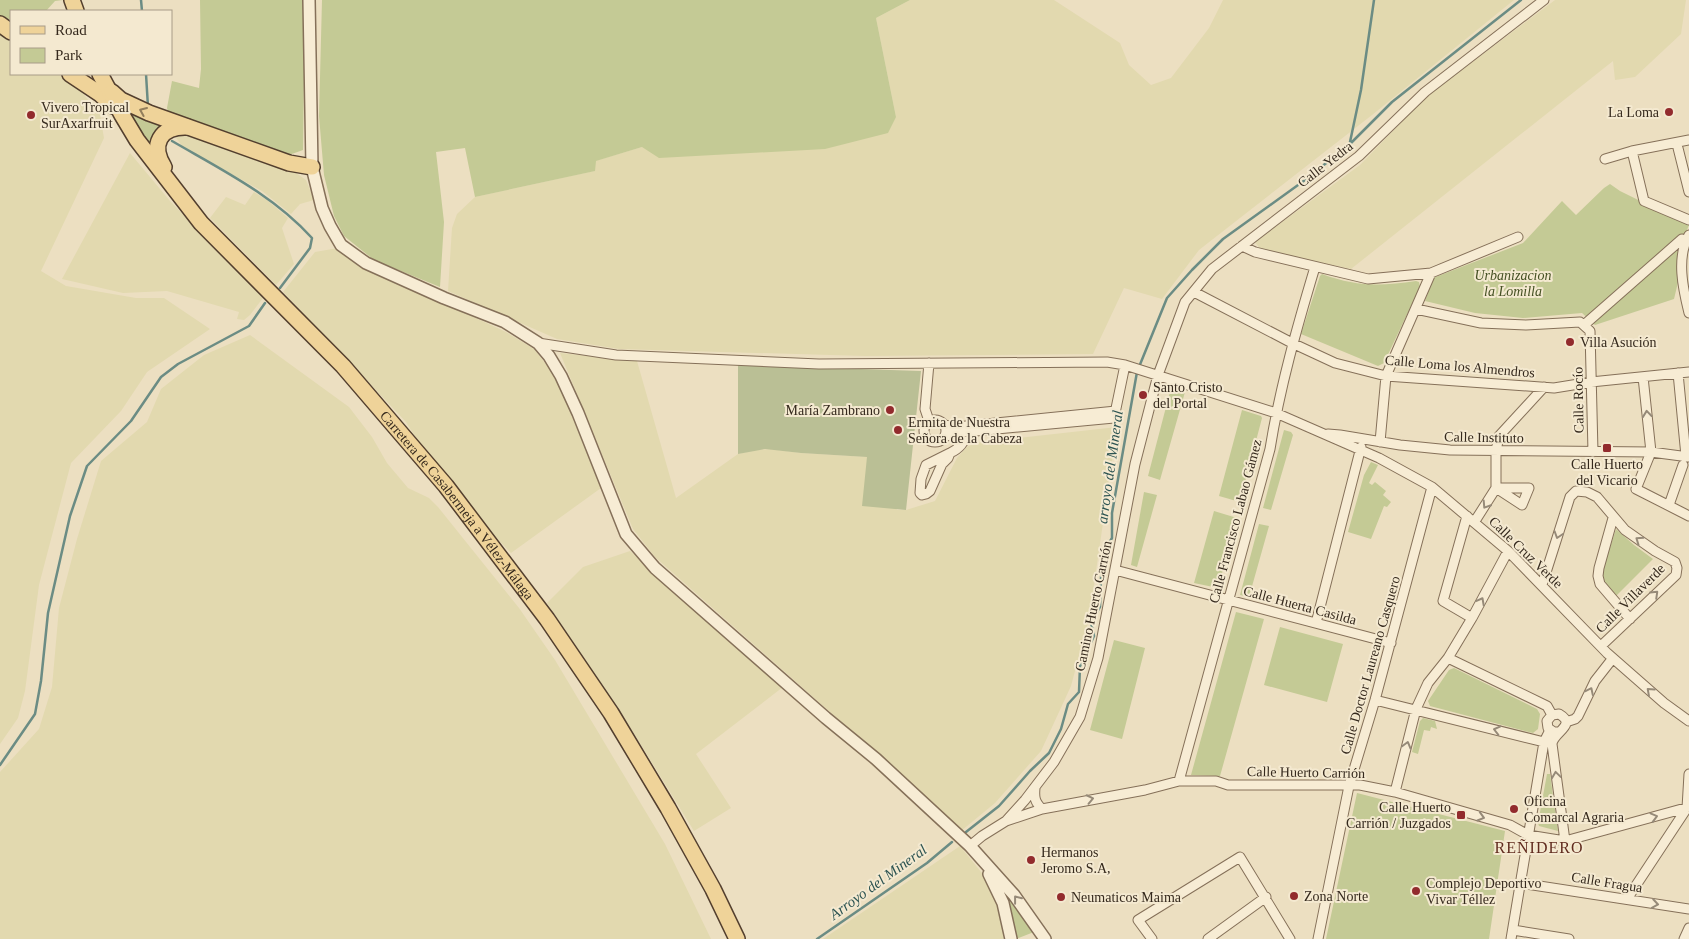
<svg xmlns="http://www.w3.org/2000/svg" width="1689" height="939" font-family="Georgia,serif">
<rect width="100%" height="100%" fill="#ecdfc1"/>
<path fill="#e2d9af" d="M910,0h144l66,43 9,22 22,20 20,-7 38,-50 14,-28h291l-142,115 -173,135 -37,49 -38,-11 -31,66 -228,2 -246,-7 -62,-10 -109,-48 4,-63 5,-14 18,-17 119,-26 1,-10 47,-14 254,-30 -20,-99z
M1555,0h131l-5,34 -46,43 -20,3 -2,-19 -262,208 -90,-19 -6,-8 105,-77 66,-68z
M0,34l11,8v32h47l20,13 22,28 4,23 -63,133 25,15 70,12h28l46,31 -63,43 -26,39 -50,52 -32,122 -14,106 -7,27 -18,26z
M183,130l106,38 17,12 8,20 -14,4 -9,10 -29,-23 -80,-45 -10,-14z
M130,153l40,48 93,97 -13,17 -6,5 -7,-1 2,-7 -72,-21 -44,2 -61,-14z
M254,192l13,8 21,18 -6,10 12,36 -18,21 -66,-67 16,-21 19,8z
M338,248l21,16 147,68 28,17 22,28 45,111 -90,65 -65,-67 -40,-64 -123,-130 32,-40z
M250,335l99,72 23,30 15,26 21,25 21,10 9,9 81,101 36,52 110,184 46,95h-711v-167l39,-43 13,-42 7,-79 18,-69 24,-78 46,-39 14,-33 43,-34z
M560,353l77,8 39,137 62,-44 17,-4 16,-1 30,4 66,4 30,53h9l29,-9 22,-43 11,-12 13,-4 136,-15 -28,192 -18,67 -30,65 -46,52 -34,28 -78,-72 -228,-202 -22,-28z
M630,551l70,65 83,71 -87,67 35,54 -37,23 -61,-99 -86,-129 36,-36z
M960,846l30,37 12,32 2,24h-181z"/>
<path fill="#c4ca95" d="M0,0h63l-8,1 -9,10h-35v14l-11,-8z
M200,0h105l-2,150 -14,5 -120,-39 -2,-8 5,-27 27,7 2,-19z
M322,0h588l-34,18 20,99 -8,16 -63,16 -166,9 -17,-11 -46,14 -1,10 -120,26 -10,-49 -29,4 8,70 -4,65 -66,-27 -30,-24 -10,-20 -10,-41 -5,-59z
M122,104l47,19 -17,26z
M1610,184l10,7 69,34 -11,27 2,22 -6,25 -79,26 -13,-12 -59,5 -48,-5 -50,-12 8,-23 90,-35 39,-42 14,14 28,-27z
M1322,274c35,13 59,12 94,7l3,1 1,5 -36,76 -6,3 -77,-32 19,-58z
M1171,388l14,4 -25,88 -12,-4z
M1242,410l19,6 1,2 -22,84 -21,-6z
M1284,430l7,2 2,3 -22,75 -8,-2z
M1371,462l7,3 -9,18 3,2 3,-3 11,9 -3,4 8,7 -4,5 -3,-1 -13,33 -23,-7 16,-57z
M1144,492l13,3 -20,72 -6,-2z
M1214,511l23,7 -19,70 -24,-5z
M1259,524l10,2 -20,71 -9,-2z
M1616,529l18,16 19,14 -37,37c-8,-8 -13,-13 -14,-24z
M1236,612l28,7 -44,157 -29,-1z
M1280,627l63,17 -16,58 -63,-17z
M1114,640l31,8 -23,91 -32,-9z
M1454,668l83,41 3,5 -2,15 -5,4 -103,-27 -2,-5 21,-31z
M1423,718l12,3 2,8 -6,-2 -1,4 -6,-1 -6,24 -6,-2 8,-31z
M1547,774h3l8,57 -19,-5 -1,-3z
M1357,793l148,38 -16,108h-163z
M1008,896l26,36 -18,7z"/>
<path fill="#babf95" d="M738,365l183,6 -15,139 -44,-4 5,-49 -66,-4 -36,-4 -27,5z"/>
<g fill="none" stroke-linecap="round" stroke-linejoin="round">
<path stroke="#6b8c84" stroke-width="2.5" d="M141,0l1,11
M146,74l2,33
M172,141c50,29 101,54 140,97l-2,10 -30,40
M1350,142l11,-52 13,-90
M1139,367l28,-69 25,-28 31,-31 82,-59 45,-36 42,-42 129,-102
M0,765l35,-51 6,-33 7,-68 22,-97 17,-50 44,-45 30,-44 17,-13 71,-38 16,-23
M966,832l33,-26 31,-35 19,-18 12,-24 7,-25 11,-12 1,-26 14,-30 -3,-13 9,-16 1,-30 5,-29 6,-10v-25l25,-141
M817,939l110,-76 25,-21"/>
<defs>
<path id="minor" d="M1678,148l11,44
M1632,151l12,50 45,19
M1605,159l27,-8 57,-11
M1689,235c-13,22 -6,54 0,78
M1242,246l13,6 113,27 63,-6 87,-36
M1194,292l98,51 43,20 51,13 168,12 37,-6 98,-10
M1416,309l65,14 45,2 54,-3 10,9 3,121
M1584,325l98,-86
M538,343l78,12 203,9 288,-2 18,3 151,48 103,45 53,29 76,64 99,102 57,50 25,18
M1678,373l8,83
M1643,377l8,75 -15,37 53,27
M924 431a11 11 0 1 1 22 0a11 11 0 1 1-22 0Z
M929,421l-4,-12 4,-46
M944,425l12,2 160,-16
M1328,434l12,1 60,10 50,5 201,2 38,5
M944,437l11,-4 159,-15 11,-53
M1380,442l6,-66 45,-103
M950,453l-24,12 -5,14 -1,14 2,2 4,-1 4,-3 12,-27 6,-6 2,-5c9,-4 15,-11 17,-21
M1496,488h33l-7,17z
M1669,505l14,-40
M1467,516l-24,85 29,17
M1613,518l-14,50 -1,8 2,8 30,35
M1475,521l21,-33v-37l3,-15 45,-49
M1115,570l276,73
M1542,585l28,-88 6,-6 11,1 10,5 28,33 30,21 20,11 2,6 -1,7 -75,71
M1316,623l45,-176
M1448,658l99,48 5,9
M1375,700l169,42
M1566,722l9,-3 3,-3 17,-35 18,-23
M1559,732h-5l-6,-4 -1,-7 5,-6 7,-1c19,11 -6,18 -7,30l13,97
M1179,781l91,-332c10,-62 27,-122 45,-182
M1035,788c-1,10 0,14 7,21
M1395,792l21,-83 12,-26 20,-25 24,-40 36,-67
M1006,821l19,-21 29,-38 26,-45 18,-59 37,-194 23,-89 27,-73 27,-33 147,-113 66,-64 119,-92
M970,846l12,-10 24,-15 36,-12 103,-19 34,-9h37l12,4h132l35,7 115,33 18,10 37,6 124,-34
M1520,883l169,26
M1627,899l60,-91 2,-34
M1513,930l56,9
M1152,939l-14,-19 102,-63 50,82
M1208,939l58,-42
M1318,939l31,-153 26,-86 57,-213
M1511,939l33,-197 6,-12
M1684,939l5,-11"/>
<path id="tertiary" d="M309,0l3,167 10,41 8,18 11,19 25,18 78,35 61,24 33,21 11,13 12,20 17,37 48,121 29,34 171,150 50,41 94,87 44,49 31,44
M989,874l14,29 8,36"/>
<g id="primary">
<path d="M72,0l4,11"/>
<path d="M0,24l11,8"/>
<path d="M70,74l30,20 13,12"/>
<path id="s1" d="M100,74l22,41 15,25 64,83 142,143 103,120 101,133 64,94 57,95 45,81 24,50"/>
<path d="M112,92l9,8 28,13 140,50 23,4"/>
<path d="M164,167c-14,-22 -4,-41 23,-40"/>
</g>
</defs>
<use href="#minor" stroke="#857059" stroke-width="11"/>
<use href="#tertiary" stroke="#857059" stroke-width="14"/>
<use href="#primary" stroke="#533f2e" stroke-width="18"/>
<use href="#minor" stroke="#f7ecd4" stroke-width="9"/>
<use href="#tertiary" stroke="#f7ecd4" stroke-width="11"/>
<use href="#primary" stroke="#efd399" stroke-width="15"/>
</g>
<defs><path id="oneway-chevron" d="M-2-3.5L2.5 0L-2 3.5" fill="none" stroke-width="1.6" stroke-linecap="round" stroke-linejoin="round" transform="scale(1.25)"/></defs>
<use stroke="#927e5b" href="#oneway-chevron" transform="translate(143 111) rotate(-157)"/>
<g stroke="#968a78">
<use href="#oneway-chevron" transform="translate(1647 414) rotate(-96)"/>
<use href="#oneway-chevron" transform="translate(1486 505) rotate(123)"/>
<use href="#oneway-chevron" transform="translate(1558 535) rotate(108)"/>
<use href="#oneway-chevron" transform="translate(1639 540) rotate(-145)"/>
<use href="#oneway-chevron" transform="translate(1655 594) rotate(-44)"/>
<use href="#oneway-chevron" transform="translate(1481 601) rotate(-62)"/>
<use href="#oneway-chevron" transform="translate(1590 691) rotate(-64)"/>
<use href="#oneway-chevron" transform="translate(1650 691) rotate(-138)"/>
<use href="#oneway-chevron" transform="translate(1497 730) rotate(-166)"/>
<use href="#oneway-chevron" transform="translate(1407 745) rotate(-75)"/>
<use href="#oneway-chevron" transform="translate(1556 775) rotate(-98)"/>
<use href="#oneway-chevron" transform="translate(1090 799) rotate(-12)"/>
<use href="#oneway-chevron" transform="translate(1481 817) rotate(16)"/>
<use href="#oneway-chevron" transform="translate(1654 817) rotate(-15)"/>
<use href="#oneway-chevron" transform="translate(1017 899) rotate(-128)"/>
<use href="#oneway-chevron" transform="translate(1655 904) rotate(9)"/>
</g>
<g fill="#922b2d" stroke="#f4e9d0" stroke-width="2">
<circle cx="1669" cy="112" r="5"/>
<circle cx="31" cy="115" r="5"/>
<circle cx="1570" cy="342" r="5"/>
<circle cx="1143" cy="395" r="5"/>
<circle cx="890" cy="410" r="5"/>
<circle cx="898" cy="430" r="5"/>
<rect x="1602" y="443" width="10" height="10" rx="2.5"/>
<circle cx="1514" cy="809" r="5"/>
<rect x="1456" y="810" width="10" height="10" rx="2.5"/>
<circle cx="1031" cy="860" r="5"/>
<circle cx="1416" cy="891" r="5"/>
<circle cx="1294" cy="896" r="5"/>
<circle cx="1061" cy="897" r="5"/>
</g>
<g text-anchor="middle" stroke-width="4" stroke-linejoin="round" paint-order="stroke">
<g font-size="14" fill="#35291d" stroke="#f4e9d0" text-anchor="start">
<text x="41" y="112">Vivero Tropical<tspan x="41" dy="16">SurAxarfruit</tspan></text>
<text x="1659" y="117" text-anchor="end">La Loma</text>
<text x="1580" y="347">Villa Asución</text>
<text x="1153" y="392">Santo Cristo<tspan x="1153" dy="16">del Portal</tspan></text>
<text x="880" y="415" text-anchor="end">María Zambrano</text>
<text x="908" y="427">Ermita de Nuestra<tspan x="908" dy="16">Señora de la Cabeza</tspan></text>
<text x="1607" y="469" text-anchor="middle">Calle Huerto<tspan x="1607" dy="16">del Vicario</tspan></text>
<text x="1524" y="806">Oficina<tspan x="1524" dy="16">Comarcal Agraria</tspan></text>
<text x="1451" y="812" text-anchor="end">Calle Huerto<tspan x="1451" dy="16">Carrión / Juzgados</tspan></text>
<text x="1041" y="857">Hermanos<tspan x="1041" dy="16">Jeromo S.A,</tspan></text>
<text x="1426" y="888">Complejo Deportivo<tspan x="1426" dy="16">Vivar Téllez</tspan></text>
<text x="1304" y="901">Zona Norte</text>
<text x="1071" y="902">Neumaticos Maima</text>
</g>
<g font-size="14" fill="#35291d" stroke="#f4e9d0">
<text transform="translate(1325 164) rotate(-38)" y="5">Calle Yedra</text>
<text transform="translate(1460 366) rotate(5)" y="5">Calle Loma los Almendros</text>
<text transform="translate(1578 400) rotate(-91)" y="5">Calle Rocío</text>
<text transform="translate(1484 437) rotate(1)" y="5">Calle Instituto</text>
<text dy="5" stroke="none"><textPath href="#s1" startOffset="562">Carretera de Casabermeja a Vélez-Málaga</textPath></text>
<text transform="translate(1235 521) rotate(-75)" y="5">Calle Francisco Labao Gámez</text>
<text transform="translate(1526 552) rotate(44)" y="5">Calle Cruz Verde</text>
<text transform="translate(1630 598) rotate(-45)" y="5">Calle Villaverde</text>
<text transform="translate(1300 605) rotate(15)" y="5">Calle Huerta Casilda</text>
<text transform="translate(1093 606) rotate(-78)" y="5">Camino Huerto Carrión</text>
<text transform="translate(1370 665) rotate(-74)" y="5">Calle Doctor Laureano Casquero</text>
<text transform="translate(1306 772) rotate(1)" y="5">Calle Huerto Carrión</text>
<text transform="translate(1607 882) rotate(9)" y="5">Calle Fragua</text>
</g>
<g font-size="14" font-style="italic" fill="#465124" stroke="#f4e9d0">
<text x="1513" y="280">Urbanizacion<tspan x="1513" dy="16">la Lomilla</tspan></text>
</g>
<g font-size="15" font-style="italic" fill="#2d5452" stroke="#f4e9d0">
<text transform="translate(1110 467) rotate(-82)" y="5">arroyo del Mineral</text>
<text transform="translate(878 882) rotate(-36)" y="5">Arroyo del Mineral</text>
</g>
<g font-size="16" letter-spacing="1" fill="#602b1e" stroke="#f4e9d0">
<text x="1539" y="853">REÑIDERO</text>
</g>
</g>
<rect x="10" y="10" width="162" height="65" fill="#f4e9d0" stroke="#a89c88"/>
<rect x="20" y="26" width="25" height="8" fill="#efd399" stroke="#a89c88"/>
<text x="55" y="35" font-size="15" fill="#35291d">Road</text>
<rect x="20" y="48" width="25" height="15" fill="#c4ca95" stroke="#a89c88"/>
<text x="55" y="60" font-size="15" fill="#35291d">Park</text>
</svg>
